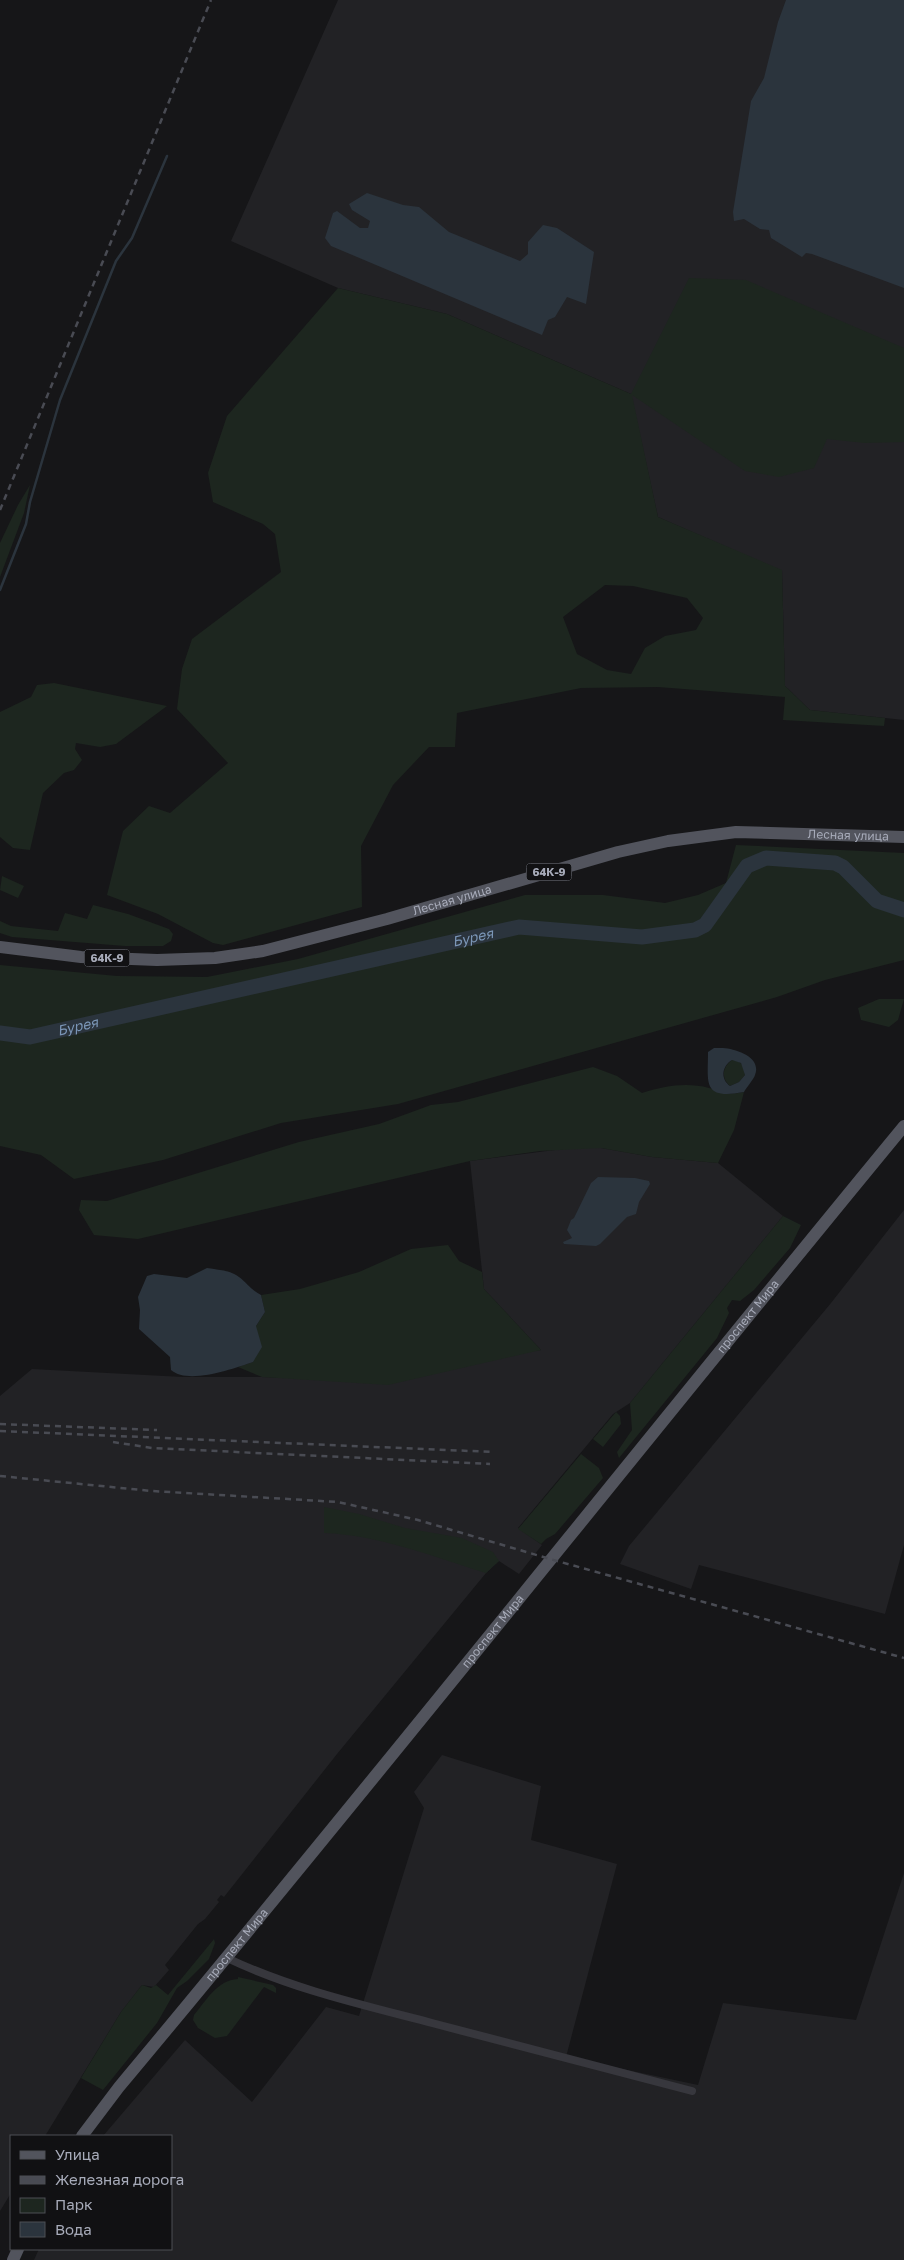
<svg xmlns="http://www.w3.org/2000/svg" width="904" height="2260" font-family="'Golos Text',sans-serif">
<rect width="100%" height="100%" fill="#161618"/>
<path fill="#222225" d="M338,0h566v720l-94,-10 -25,-24 -3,-115 -124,-54 -27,-123 -184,-80 -109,-26 -107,-47z
M570,1148h31l51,9 66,6 65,53 -153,187 -17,11 -95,114 24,17 -23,29 -20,-13 -13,12 -149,181 -113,143 -3,-2 -4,5 2,2 -14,17 -7,5 -33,41 4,5 -15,17 -12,-2 -21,27 -76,124h-34v57l-11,18v-815l32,-27 151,8h79l56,2 223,-29 -57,-61 -14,-128z
M904,1210v335l-19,69 -186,-49 -8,24 -71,-25 9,-18 202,-243z
M442,1755l99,31 -10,54 86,24 -51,193 132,28 25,-82 133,17 48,-147v387h-870l5,-11h132v-113h-68l82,-96 67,62 74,-95 33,9 65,-208 -10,-16z"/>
<path fill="#1d261f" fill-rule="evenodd" d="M689,278l57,2 158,68v94l-39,1 -38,-4 -13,29 -35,9 -34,-6 -113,-76 26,122 124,53 3,116 25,24 75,8 -1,8 -101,-6 2,-23 -127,-10 -77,1 -124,25 -2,34h-26l-36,38 -32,61 1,61 -139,38 -10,-2 -55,-29 -51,-19 16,-64 26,-25 21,7 58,-50 -51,-54 5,-40 10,-30 89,-67 -6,-38 -12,-10 -50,-22 -5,-29 19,-57 111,-128 109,26 184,80zM605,585l28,1 54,12 16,20 -7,12 -31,6 -20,12 -14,26 -24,-4 -30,-16 -14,-37z
M30,485l-6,28 -24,64v-34l18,-38z
M54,683l113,23 -51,38 -16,3 -24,-4 -1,6 7,11 -8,10 -10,3 -21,20 -13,57 -17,-2 -13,-11v-125l31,-15 6,-12z
M736,845l168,8v107l-79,20 -48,17 -379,107 -117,19 -118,37 -89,19 -33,-24 -41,-9v-181l117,11 90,1 91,-18 227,-64h78l62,8 33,-8 28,-12z
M2,876l22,10 -6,12 -18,-8z
M93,905l35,9 41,15 4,5 -2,7 -8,5h-38l-113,-9 -12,-4v-12l11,5 47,5 7,-18 22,6z
M879,999h25l-6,21 -9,7 -28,-7 -3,-12z
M732,1060c10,1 12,6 13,15l-6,7 -9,4c-9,-7 -8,-19 2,-26z
M593,1067l24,9 25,17c22,-7 44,-11 67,-5 17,4 15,8 35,4l-10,38 -16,33 -66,-6 -51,-9 -61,3 -70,10 -332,78 -44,-4 -15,-25 2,-10 26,1 192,-59 80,-18 52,-19 27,-3z
M783,1216l18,9 -11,23 -36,42 -14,11 -8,-1 -5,8 2,5 -12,25 -98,120 -2,-6 15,-22 -2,-27z
M448,1245l11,16 23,11 2,17 57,61 -153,35 -126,-8 -24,-10 15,-5 3,-36 9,-14 -4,-17 39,-6 59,-17 52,-23z
M616,1412l4,4 1,8 -18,23 -10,-8z
M581,1454l18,14 4,10 -48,56 -9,5 -5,5 -23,-15z
M324,1507l35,7 46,14 57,10 31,14 6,9 -13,12c-52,-16 -107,-38 -162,-40z
M214,1939l1,4 -6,16 -22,22 -10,7 -20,35 -54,67 -22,-12 40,-66 21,-27 9,3 5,-3 12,10z
M238,1977l35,8 3,3v5l-12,-6 -37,49 -12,2 -17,-10 -5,-8 1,-5c12,-14 23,-35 44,-36z"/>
<path fill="#2b343d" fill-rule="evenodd" d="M786,0h118v288l-92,-34 -6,-1 -4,4 -31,-19 -2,-8 -9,-1 -16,-10 -10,2 -1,-9 18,-111 13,-23 14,-56z
M367,193l36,12 16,2 30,25 71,29 8,-7v-12l15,-17 14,3 37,24 -8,52 -19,-7 -12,20 -7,3 -6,15 -211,-89 -6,-8 8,-25 4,-2 23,17h8l2,-7 -18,-11 -3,-6z
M723,1048c13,1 39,9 32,27 -1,4 -9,13 -11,17 -42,8 -36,-9 -36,-40l6,-4zM732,1060l9,3 4,12 -6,7 -9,4c-10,-7 -8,-20 2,-26z
M598,1177l37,1 14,3 1,3 -11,18 -3,12 -9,3 -27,27 -4,2 -32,-2 -1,-2 9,-4 -5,-8 4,-10 3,-2 17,-35z
M207,1268c11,2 23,2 32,9 8,6 11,12 22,18l4,17 -9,14 6,21 -9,15c-21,7 -65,23 -82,8l-1,-13 -31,-28 1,-19 -2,-13 9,-21 7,-2 33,4z"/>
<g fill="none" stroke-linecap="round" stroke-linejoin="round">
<path stroke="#2b343d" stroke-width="2.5" d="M0,590l26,-66 4,-22 30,-102 56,-139 16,-23 35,-82"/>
<path stroke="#2b343d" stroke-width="15" id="s1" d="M0,1033l30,4 489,-110 123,10 53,-7 10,-5 42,-59 19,-8 69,5 8,4 34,34 27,9"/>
<path stroke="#37373d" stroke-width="8" d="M227,1958c65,31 136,47 205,65 87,23 174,45 260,68"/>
<g stroke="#52545d" stroke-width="12">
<path id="s2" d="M0,947l81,10 76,3 58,-2 48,-7 124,-32 231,-67 50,-11 68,-9 168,5"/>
<path id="s3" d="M82,2136l37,-49c265,-317 522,-642 785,-961"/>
<path d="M13,2260l5,-11"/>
</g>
<path stroke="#494b53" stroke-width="2.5" stroke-dasharray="6 5" stroke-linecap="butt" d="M0,510l211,-510
M0,1424l157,6
M0,1431l494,21
M113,1442l39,6 338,16
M0,1476l152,15 186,11 80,18 132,39 354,99"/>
</g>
<g text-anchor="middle" stroke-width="5" stroke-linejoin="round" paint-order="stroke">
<g fill="#111113" stroke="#7a7d87" stroke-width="1">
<rect x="526.5" y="863.5" width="45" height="17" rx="4"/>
<rect x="84.5" y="949.5" width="45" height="17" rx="4"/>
</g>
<g font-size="11" font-weight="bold" fill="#a7abb9">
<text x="549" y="876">64К-9</text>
<text x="107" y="962">64К-9</text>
</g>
<g font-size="12" fill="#a7abb9" stroke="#111113">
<text dy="4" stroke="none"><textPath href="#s2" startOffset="865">Лесная улица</textPath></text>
<text dy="4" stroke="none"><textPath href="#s2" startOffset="460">Лесная улица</textPath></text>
<text dy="4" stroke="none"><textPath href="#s3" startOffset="1056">проспект Мира</textPath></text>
<text dy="4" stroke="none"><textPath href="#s3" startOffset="651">проспект Мира</textPath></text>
<text dy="4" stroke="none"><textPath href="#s3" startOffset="246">проспект Мира</textPath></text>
</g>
<g font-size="14" font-style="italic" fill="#7b96b7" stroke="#111113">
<text dy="5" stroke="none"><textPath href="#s1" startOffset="484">Бурея</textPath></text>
<text dy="5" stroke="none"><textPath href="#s1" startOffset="79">Бурея</textPath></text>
</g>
</g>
<rect x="10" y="2135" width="162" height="115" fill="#111113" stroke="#4d4f55"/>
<rect x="20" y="2151" width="25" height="8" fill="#52545d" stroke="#4d4f55"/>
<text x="55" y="2160" font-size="15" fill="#a7abb9">Улица</text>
<rect x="20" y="2176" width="25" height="8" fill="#494b53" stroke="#4d4f55"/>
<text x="55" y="2185" font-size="15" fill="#a7abb9">Железная дорога</text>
<rect x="20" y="2198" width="25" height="15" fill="#1d261f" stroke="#4d4f55"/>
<text x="55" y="2210" font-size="15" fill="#a7abb9">Парк</text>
<rect x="20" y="2222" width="25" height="15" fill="#2b343d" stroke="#4d4f55"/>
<text x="55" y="2235" font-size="15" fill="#a7abb9">Вода</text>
</svg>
